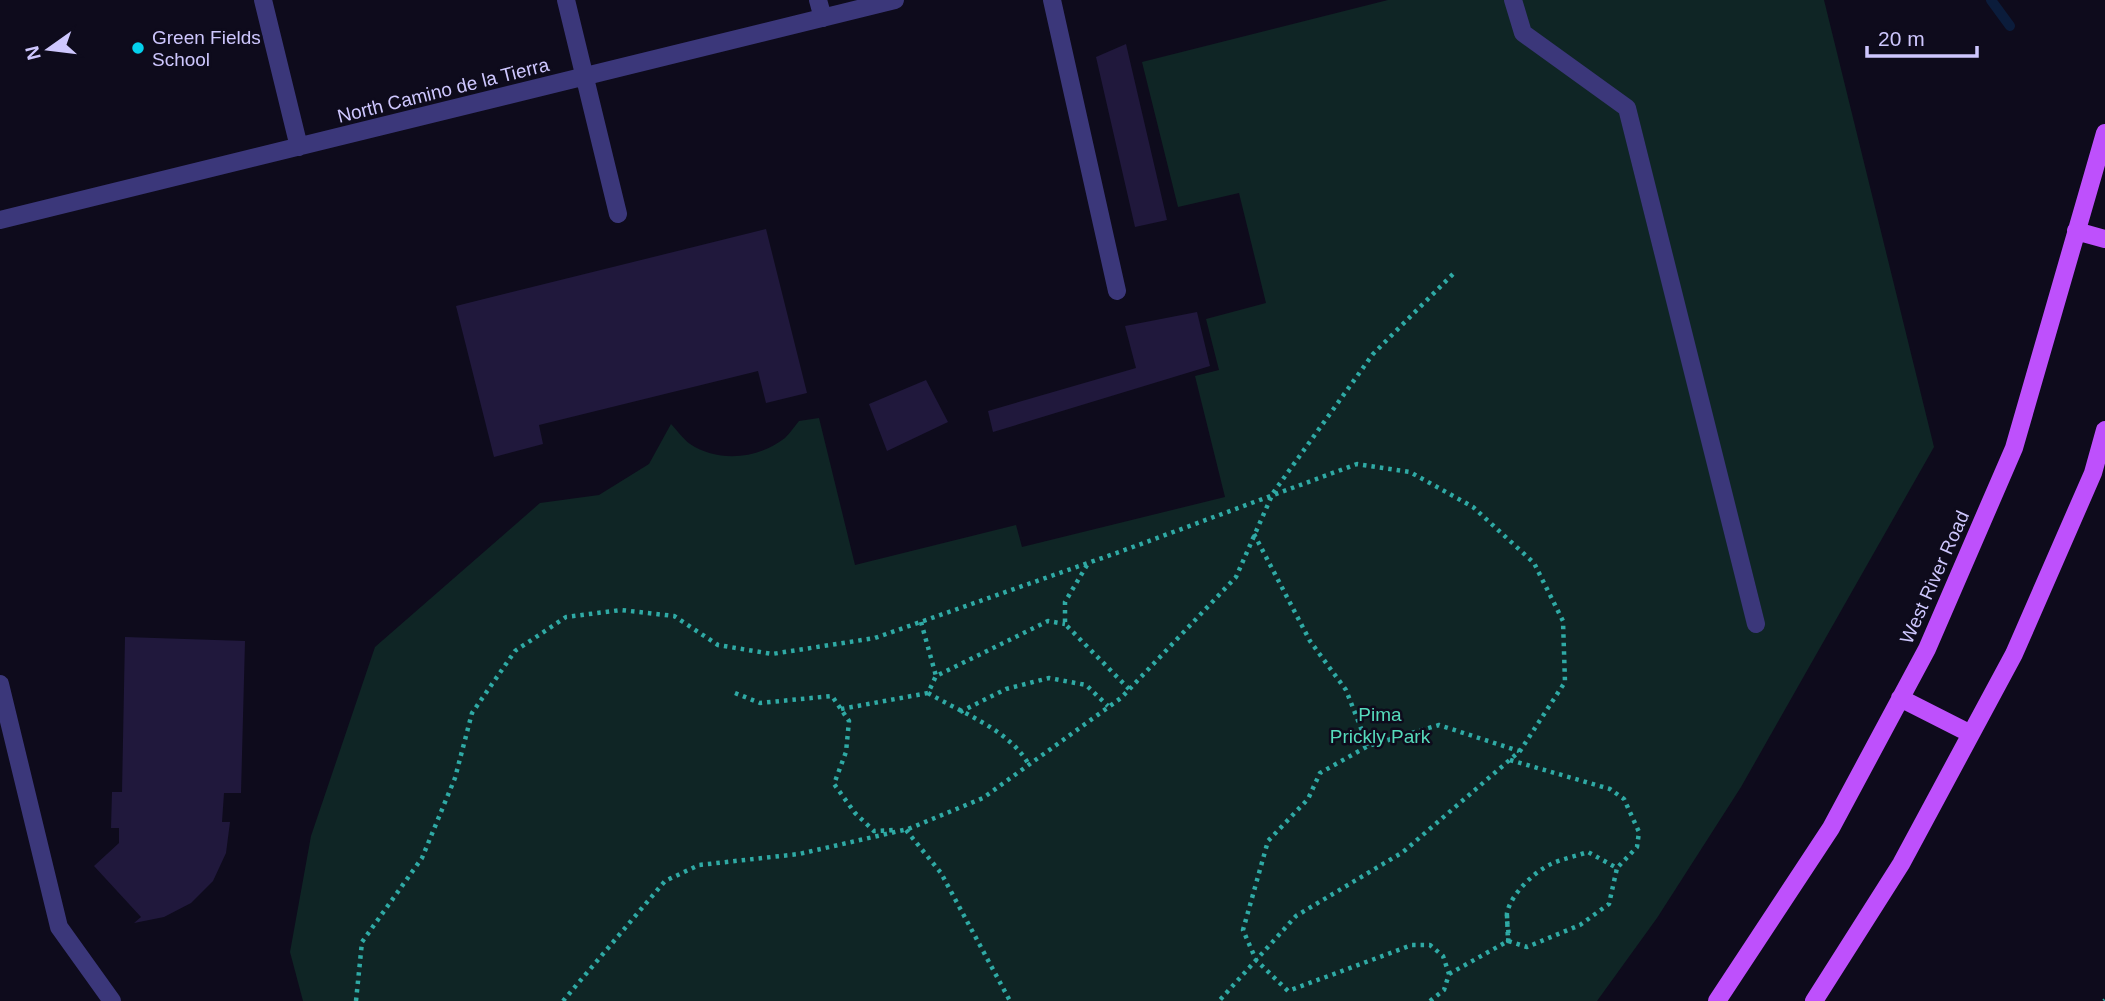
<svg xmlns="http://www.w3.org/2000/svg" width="2105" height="1001" font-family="Arial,sans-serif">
<rect width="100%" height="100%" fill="#0e0b1c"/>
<path fill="#0f2525" d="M1388,0h436l110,447 -193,340 -84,131 -60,83h-1294l-13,-49 21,-116 64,-189 165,-144 59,-8 50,-31 22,-40c6,6 12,15 19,20 29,19 68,15 95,-6 5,-5 10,-12 14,-17l20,-3 36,147 161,-40 6,22 203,-50 -30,-121 24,-6 -13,-51 60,-16 -27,-110 -61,14 -36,-145z"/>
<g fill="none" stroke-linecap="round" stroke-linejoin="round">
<path stroke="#0b1c3b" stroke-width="10" d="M1991,0l19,26"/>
</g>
<path fill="#20183c" d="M1126,44l41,176 -32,7 -39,-170z
M766,229l41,164 -41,10 -8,-32 -219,54 4,19 -49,13 -38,-151z
M1197,312l13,54 -217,66 -5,-21 148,-43 -11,-42z
M926,380l22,42 -61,29 -18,-47z
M125,637l120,4 -4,152h-17l-2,29h8l-4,31 -13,28 -22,22 -27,14 -30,6 7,-6 -47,-51 25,-23v-15h-8l1,-36h10z"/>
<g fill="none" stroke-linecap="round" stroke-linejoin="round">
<path stroke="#2faaa5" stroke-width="4.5" stroke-dasharray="3.5 5" stroke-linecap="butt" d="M1254,534l56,107 36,49 22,56
M1087,565l-22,37v22l64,65
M921,622l15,54 112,-55 17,3
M735,693l25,10 72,-7 17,25 -3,31 -12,32 21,29 19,18 20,-1
M928,693c34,20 82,37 101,72
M841,709l87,-16 8,-17
M960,712l46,-23 43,-11 37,7 22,21
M1510,760l100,29 14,10 15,33 -2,15 -20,21
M906,830l35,43 69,128
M1449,974l59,-33 19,6 53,-22 29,-21 8,-36 -29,-16c-12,4 -26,7 -37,12 -17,8 -40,30 -44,49 -1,9 3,19 1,28l-1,-26
M356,1001l6,-59 60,-84 33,-80 17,-65 43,-62 51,-34 55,-7 53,6 44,29 54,9 103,-16 247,-87 235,-87 53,8 63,35 61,56 29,58 2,61 -45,69 -117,101 -107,64 -77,85
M563,1001l102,-120 34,-16 100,-11 109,-25 75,-31 138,-100 115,-121 37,-84 100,-139 83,-83
M1430,1001l14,-11 5,-16 -6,-18 -13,-11h-18l-124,46 -32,-31 -13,-30 25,-89 40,-42 12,-26 48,-27 71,-21 80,26
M2104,1001l1,-1"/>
<path stroke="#3b377a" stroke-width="18" d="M263,0l36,147
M566,0l52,214
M818,0l5,18
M1052,0l65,291
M1513,0l10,33 104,75 129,516
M0,220l895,-220
M0,684l59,243 53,74"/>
<path stroke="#be50fc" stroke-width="18" d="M2076,231l29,8
M1900,698l71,36
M1717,1001l114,-173 96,-179 87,-201 91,-315
M1814,1001l87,-137 113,-210 79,-181 12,-43"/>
</g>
<circle fill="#04d1ed" stroke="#0e0b1c" stroke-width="2.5" cx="138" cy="48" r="7"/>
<g text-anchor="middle" stroke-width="5" stroke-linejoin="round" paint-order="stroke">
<g font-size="19" fill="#cec7fe" stroke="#0e0b1c" text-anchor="start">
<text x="152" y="44">Green Fields<tspan x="152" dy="22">School</tspan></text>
</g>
<g font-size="19" fill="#cec7fe" stroke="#0e0b1c">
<text transform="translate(443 90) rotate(-14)" y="7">North Camino de la Tierra</text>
<text transform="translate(1934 577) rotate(-66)" y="7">West River Road</text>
</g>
<g font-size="19" fill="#56dbbc" stroke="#0e0b1c">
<text x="1380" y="721">Pima<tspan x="1380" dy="22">Prickly Park</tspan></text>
</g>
</g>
<g transform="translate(49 49) rotate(256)" stroke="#0e0b1c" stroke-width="5" paint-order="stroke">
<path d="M0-5L12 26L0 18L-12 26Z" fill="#cec7fe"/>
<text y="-10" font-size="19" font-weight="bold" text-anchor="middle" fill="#cec7fe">N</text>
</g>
<path d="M1867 46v10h110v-10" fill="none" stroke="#cec7fe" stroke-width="3.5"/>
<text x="1878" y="46" font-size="21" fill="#cec7fe" stroke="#0e0b1c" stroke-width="5" paint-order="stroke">20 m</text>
</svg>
